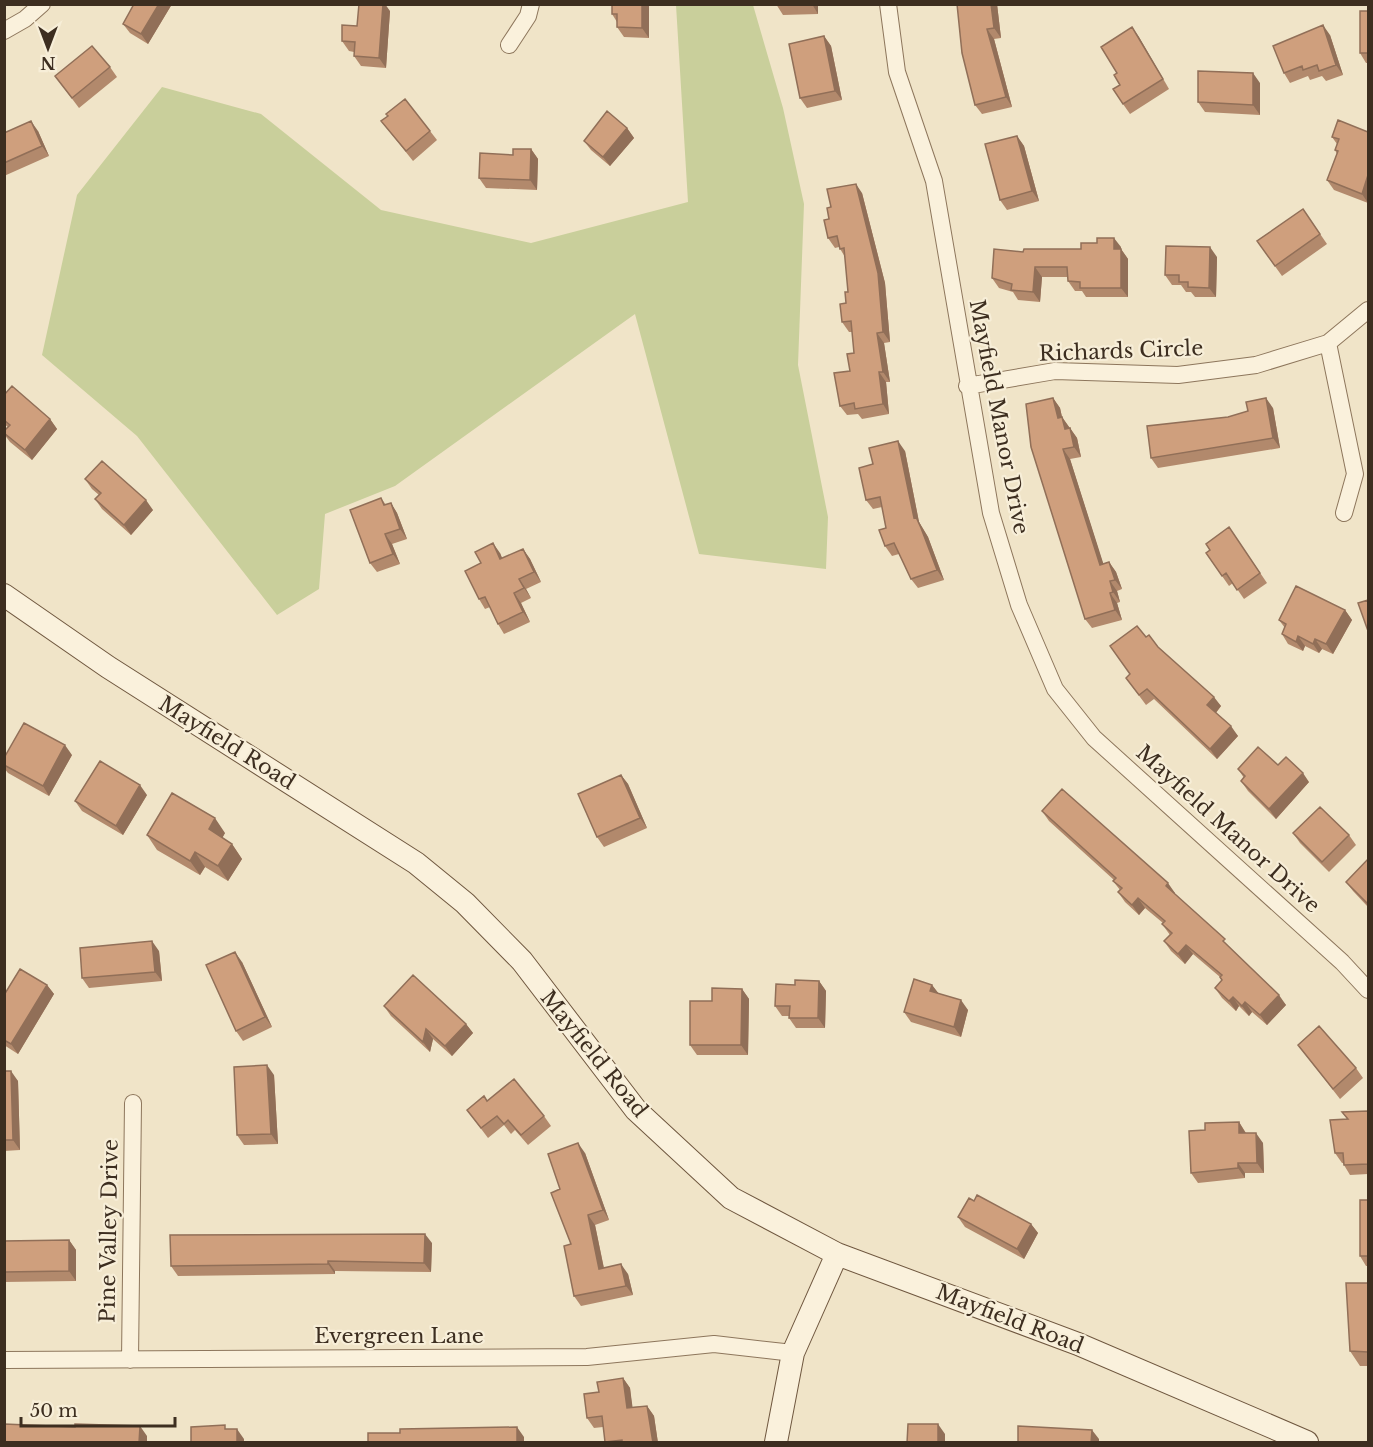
<svg xmlns="http://www.w3.org/2000/svg" width="1373" height="1447" font-family="'Libre Baskerville',serif">
<rect width="100%" height="100%" fill="#f0e4c8"/>
<path fill="#c9cf9b" d="M676,5h77l30,103 21,96 -6,161 30,152 -2,52 -127,-15 -64,-240 -240,172 -70,28 -6,75 -42,26 -140,-179 -95,-81 35,-160 85,-108 99,27 120,96 150,33 157,-41z"/>
<g fill="none" stroke-linecap="round" stroke-linejoin="round">
<defs>
<path id="street" d="M888,4l9,68 37,109 57,332 28,92 36,84 39,49 248,224 26,28
M4,31l21,-12 17,-15
M509,45l19,-29 3,-12
M1328,343l27,131 -11,39
M967,386l88,-15 123,4 78,-10 72,-22 40,-33
M4,1360l583,-3 127,-13 79,9
M130,1360l3,-257"/>
<path id="secondary" d="M4,595l104,72 308,196 49,40 57,58 114,149 95,88 106,56 241,90 229,98
M776,1442l17,-89 44,-99"/>
</defs>
<use href="#street" stroke="#8d765c" stroke-width="18"/>
<use href="#secondary" stroke="#6f573f" stroke-width="24"/>
<use href="#street" stroke="#faf1dc" stroke-width="16"/>
<use href="#secondary" stroke="#faf1dc" stroke-width="22"/>
</g>
<path fill="#b2896c" d="M132,4h40l-24,40 -18,-11 -7,-9 10,-18z
M649,4v34l-25,-1 -7,-10v-5l-5,-8z
M776,4h42v10l-35,1z
M957,4h40l4,34 -7,1 18,68 -30,7 -7,-9z
M390,11l-4,57 -25,-2 -7,-10v-4l-5,-1 -7,-10z
M1368,11v52h-2l-6,-10z
M1132,27l37,62 -39,25 -7,-10 -6,-31z
M1330,35l13,40 -17,6 -4,-5 -12,4 -2,-4 -18,7 -6,-10z
M824,36l7,10 11,54 -35,8 -7,-10z
M110,67l7,10 -38,31 -24,-32z
M1260,83v32l-55,-3 -7,-10z
M381,121l49,10 7,9 -24,21z
M627,128l7,10 -24,28 -19,-16 -7,-9z
M38,131l11,25 -45,20v-43z
M1368,132v71l-34,-13 -7,-10 10,-26 -2,-4 2,-6 -5,-7z
M1017,136l7,10 15,55 -32,9 -7,-10z
M531,149l7,10 -1,31 -51,-2 -7,-10 34,-23z
M862,193l23,90 5,59 -6,1 6,39h-4l3,32 -27,5 -4,-5 -11,1 -7,-9 14,-53 -2,-21h-3l-7,-10 6,-30 -3,-35 -6,-10 -4,1 -7,-10 3,-31z
M1303,209l24,35 -45,32 -25,-35z
M1097,243l24,4v2l7,10v38h-42l-4,-6h-7l-7,-10v-4h-26l-2,25 -22,-2 -5,-8 -14,-4 -7,-10 31,-26 58,-3z
M1217,257l-1,40h-21l-4,-5h-5l-5,-7h-9l-7,-10z
M4,395l46,24 7,10 -25,31 -22,-18 -6,-8 4,-7 -4,-3z
M1053,398l7,10 2,9 15,21 4,19 -11,2 33,105 6,-2 7,10 6,17 -5,2 3,11 -3,1 5,17 -30,8 -7,-9z
M1273,408l7,40 -122,20 -7,-10z
M905,451l14,71 9,15 16,43 -26,8 -7,-9 -12,-25 -7,2 -7,-10 1,-18 -4,-21 -9,2 -7,-9 7,-36z
M85,479l68,31 -22,25 -29,-26 -7,-10 4,-4 -7,-6z
M381,498l5,7 5,-2 6,10 10,26 -15,5 8,20 -23,8 -7,-9z
M1229,527l38,56 -23,16 -11,-16 -4,3 -23,-33 4,-3z
M523,549l7,10 11,23 -15,7 5,9 -10,5 9,19 -26,12 -6,-10 -8,-17 -5,2 -6,-10 21,-46 2,6z
M1345,610l7,10 -19,34 -11,-5 -3,4 -14,-7 -2,5 -15,-7 -6,-10 3,-6 -6,-8z
M1146,637l12,10 63,59 -5,7 22,23 -21,23 -63,-60 -8,6 -20,-27 4,-4z
M72,755l-23,41 -41,-23 -4,-5v-10z
M1238,769l71,13 -33,37 -28,-28 -7,-10 3,-3z
M621,775l7,9 19,44 -43,19 -7,-10z
M147,795l-24,40 -41,-24 -7,-10z
M1042,811l133,82v1l56,55 55,56 -19,20 -15,-13 -3,4 -10,-10 -3,5 -14,-13 -7,-10 7,-8 -2,-3 -27,-23 -8,10 -14,-13 -7,-10 6,-6 -8,-11 1,-1 -18,-15 -6,7 -14,-13 -7,-10 2,-2 -7,-9 1,-1 -65,-59z
M225,833l-3,5 10,6 10,15 -14,22 -23,-14 -5,8 -43,-25 -10,-15z
M1293,833l56,2 7,10 -27,27 -29,-29z
M1368,859v48l-15,-16 -7,-9z
M159,951l3,30 -73,7 -7,-10z
M242,962l30,65 -29,14 -7,-10z
M819,981l7,10 -1,37h-29l-7,-10v-2h-7l-7,-10z
M47,985l7,9 -36,60 -14,-9v-50z
M932,985l6,8 30,17 -7,27 -50,-15 -7,-10z
M742,989l7,10 -1,56h-51l-7,-10 22,-44z
M384,1006l82,18 7,9 -21,23 -19,-17 -3,13 -39,-36z
M1298,1045l58,23 7,10 -23,21z
M4,1071l14,10 2,69 -16,1z
M274,1075l4,69 -34,1 -7,-10z
M487,1101l57,15 7,10 -23,19 -13,-15 -4,4 -7,-9 -16,13 -21,-28z
M1368,1111v63l-18,1 -6,-10 -1,-2h-1l-7,-10 12,-34 -5,-7z
M1239,1122l7,11 17,10 1,30h-19v5l-47,5 -7,-10 14,-43z
M585,1153l24,67 -14,5 9,43 24,6 5,21 -52,11 -7,-10 -3,-52 -11,-55z
M1368,1200v66h-2l-6,-10z
M974,1201l57,23 7,9 -14,26 -59,-32 -7,-10z
M69,1240l7,10v31l-72,1v-41z
M432,1243l-1,29 -96,-1v3l-157,2 -7,-10z
M1368,1283v83h-8l-10,-15z
M623,1378l7,10 2,19 15,-1 7,10 4,27h-52l-3,-16 -9,1 -7,-10 12,-26z"/>
<path fill="#916f58" d="M159,4h13l-24,40 -7,-10z
M383,4h2l5,7 -4,57 -7,-10z
M642,4h7v34l-7,-10z
M812,4h6v10z
M991,4h6l4,34 -7,-10z
M1323,25l7,10 13,40 -7,-10z
M1132,27l7,10 30,52 -6,-10z
M987,29l7,10 18,68 -6,-10z
M824,36l7,10 11,54 -7,-9z
M1253,73l7,10v32l-7,-10z
M31,121l7,10 11,25 -7,-10z
M627,128l7,10 -24,28 -7,-9z
M1017,136l7,10 15,55 -7,-10z
M531,149l7,10 -1,31 -7,-10z
M1368,175v28l-6,-9z
M856,184l6,9 23,90 5,59 -7,-10z
M1114,238l7,9v12l-7,-10z
M1210,247l7,10 -1,40 -7,-9z
M1121,249l7,10v38l-7,-9z
M1035,267l7,10 -2,25 -7,-10z
M877,333l7,10 6,39 -7,-10z
M879,372l7,10 3,32 -6,-10z
M1053,398l7,10 2,9 7,10 3,12 -14,-21z
M1266,398l7,10 7,40 -7,-10z
M50,419l7,10 -25,31 -7,-10z
M1070,428l7,10 4,19 -7,-10z
M898,441l7,10 14,71 9,15 16,43 -7,-10 -23,-52z
M1063,449l7,10 37,116 -7,-10z
M146,500l7,10 -22,25 -7,-10z
M391,503l6,10 10,26 -7,-10z
M385,534l7,10 8,20 -7,-10z
M493,543l7,10 7,16 -7,-10z
M523,549l7,10 11,23 -7,-10z
M1109,562l7,10 6,17 -7,-9z
M519,579l7,10 5,9 -7,-10z
M1110,581l7,10 3,11 -7,-10z
M514,593l7,10 9,19 -7,-10z
M1110,593l7,10 5,17 -7,-10z
M1345,610l7,10 -19,34 -7,-10z
M1298,636l7,10 -2,5 -7,-9z
M1315,639l7,10 -3,4 -6,-9z
M1214,697l7,9 -7,9 -7,-10z
M1231,726l7,10 -21,23 -7,-10z
M65,745l7,10 -23,41 -6,-10z
M1303,773l6,9 -33,37 -7,-10z
M621,775l7,9 19,44 -7,-10z
M140,785l7,10 -24,40 -7,-9z
M215,818l10,15 -6,11 -10,-15z
M232,844l10,15 -14,22 -10,-15z
M195,852l10,15 -5,8 -10,-14z
M1168,883l7,10 -2,3 -7,-10z
M1138,898l7,10 -6,7 -7,-10z
M152,941l7,10 3,30 -7,-9z
M1186,945l7,9 -8,10 -7,-10z
M235,952l7,10 30,65 -7,-10z
M819,981l7,10 -1,37 -7,-10z
M47,985l7,9 -36,60 -7,-10z
M932,985l7,9 -9,-3z
M742,989l7,10 -1,56 -7,-10z
M1279,995l7,10 -19,20 -7,-10z
M1233,997l6,9 -3,5 -7,-10z
M961,1000l7,10 -7,27 -7,-10z
M1245,1002l7,10 -3,4 -7,-10z
M466,1024l7,9 -21,23 -7,-10z
M426,1029l7,10 -3,13 -7,-10z
M267,1065l7,10 4,69 -7,-10z
M11,1071l7,10 2,69 -7,-10z
M1239,1122l6,10 1,11 -7,-10z
M1256,1133l7,10 1,30 -7,-10z
M578,1143l7,10 24,67 -6,-10z
M1238,1163l7,10v5l-7,-10z
M588,1215l7,10 11,54 -7,-10z
M1031,1224l7,9 -14,26 -7,-10z
M425,1234l7,9 -1,29 -7,-9z
M69,1240l7,10v31l-7,-10z
M328,1261l7,10v3l-7,-10z
M621,1264l7,10 5,21 -7,-9z
M623,1378l7,10 4,30 -7,-10z
M647,1406l7,10 4,27h-5z
M938,1424l7,10v9h-7z
M140,1426l7,10v7h-8z
M517,1427l7,10v6h-7z
M237,1429l7,10v4h-7z
M1092,1430l7,9v4h-8z"/>
<path fill="#cf9f7d" stroke="#916f58" stroke-width="1.5" d="M134,4h25l-18,30 -18,-10z
M359,4h24l-4,54 -25,-2 1,-14 -13,-1v-16l15,1z
M612,4h30v24l-25,-1v-13h-5z
M957,4h34l3,24 -7,1 19,68 -31,8 -13,-52z
M1360,11h8v42h-8z
M1323,25l13,40 -17,6 -2,-6 -14,5 -1,-4 -18,7 -11,-27z
M1132,27l31,52 -40,25 -10,-15 7,-4 -6,-10 3,-2 -16,-26z
M824,36l11,55 -35,7 -11,-54z
M92,46l18,21 -38,31 -17,-22z
M1198,71l55,2v32l-55,-3z
M405,99l25,32 -24,20 -25,-30 7,-5 -2,-2z
M607,111l20,17 -24,29 -19,-16z
M1338,120l30,12v43l-6,19 -35,-14 11,-29 -3,-1 4,-11 -7,-2z
M31,121l11,25 -38,17v-30z
M1017,136l15,55 -32,9 -15,-56z
M513,149h18l-1,31 -51,-2 1,-25 33,2z
M856,184l22,89 5,59 -6,1 6,39h-4l4,32 -28,5 -1,-6 -14,3 -6,-33 16,-2 -3,-17 7,-1 -3,-32 -9,1 -2,-18 6,-1 -1,-11h3l-4,-44 -4,1 -3,-13 -9,2 -4,-18 5,-1 -2,-11 4,-1 -4,-18z
M1303,209l17,25 -45,32 -18,-25z
M1097,238h17v11h7v39h-41v-6l-12,-1 -1,-14h-32l-2,25 -22,-2 1,-6 -20,-6 2,-29 29,3 1,-3h57v-6h16z
M1166,246l44,1 -1,41 -21,-1v-5h-9v-7h-14z
M12,386l38,33 -25,31 -21,-17v-2l6,-6 -6,-5v-25z
M1053,398l5,20 4,-1 3,12 5,-1 4,19 -11,2 37,116 9,-3 6,18 -5,1 3,11 -3,1 5,17 -30,9 -54,-172 -5,-43z
M1266,398l7,40 -122,20 -4,-32 81,-9 20,-6 -2,-9z
M898,441l16,77 2,-1 5,11 16,42 -26,9 -17,-36 -9,3 -6,-16 7,-2 -6,-31 -14,3 -7,-32 14,-4 -4,-16z
M102,461l44,39 -22,25 -29,-26 6,-6 -16,-14z
M381,498l3,7 7,-2 9,26 -15,5 8,20 -23,9 -20,-53z
M1229,527l31,46 -23,17 -11,-17 -4,3 -16,-23 4,-3 -4,-6z
M493,543l7,16 23,-10 11,23 -15,7 5,9 -10,5 9,19 -25,12 -13,-27 -6,2 -14,-28 16,-8 -6,-11z
M1296,586l49,24 -19,34 -11,-5 -2,5 -15,-8 -2,6 -14,-8 4,-10 -7,-4z
M1368,600v31l-10,-28z
M1137,626l9,11 3,-2 9,12 56,50 -7,8 24,21 -21,23 -63,-60 -8,6 -13,-17 4,-4 -20,-28z
M24,723l41,22 -22,41 -39,-21v-7z
M1258,747l20,18 8,-8 17,16 -34,36 -28,-28 4,-5 -7,-7z
M100,761l40,24 -24,41 -41,-25z
M621,775l19,43 -43,19 -19,-43z
M1062,789l106,94 -2,3 59,53 -2,2 56,54 -19,20 -15,-13 -3,4 -9,-9 -4,4 -14,-13 7,-8 -2,-3 2,-2 -36,-30 -8,9 -14,-13 8,-8 -10,-9 3,-3 -27,-23 -6,7 -14,-13 4,-4 -9,-7 3,-3 -74,-67z
M172,793l43,25 -6,11 23,15 -14,22 -23,-14 -5,9 -43,-26z
M1320,807l29,28 -27,27 -29,-29z
M1368,859v45l-22,-22z
M152,941l3,31 -73,6 -2,-30z
M235,952l30,65 -29,14 -30,-66z
M20,969l27,16 -36,59 -7,-4v-45z
M413,975l53,49 -21,22 -19,-17 -3,13 -39,-36z
M914,979l18,6 -2,6 31,9 -7,27 -50,-15z
M795,980l24,1 -1,37h-29l1,-12h-15l1,-22 19,1z
M712,988l30,1 -1,56h-51v-44h22z
M1319,1026l37,42 -23,21 -35,-44z
M267,1065l4,69 -34,1 -3,-68z
M4,1071h7l2,69h-9z
M514,1079l30,37 -23,19 -13,-15 -4,4 -7,-8 -16,12 -14,-18 17,-14 3,5z
M1368,1111v53l-24,1 -1,-12h-8l-5,-33 18,-1 -6,-7z
M1239,1122v11h17l1,30h-19v5l-47,5 -2,-42 16,-1v-7z
M578,1143l25,67 -15,5 11,54 22,-5 5,22 -52,10 -10,-50 7,-2 -20,-51 9,-4 -12,-35z
M977,1195l54,29 -14,25 -59,-32 11,-19 5,3z
M1360,1200h8v56h-8z
M425,1234l-1,29 -96,-2v3l-157,2 -1,-31z
M69,1240v31l-65,1v-31z
M1346,1283h22v69l-18,-1z
M623,1378l4,30 20,-2 6,37h-31v-3l-17,2 -3,-26 -15,2 -3,-24 15,-2 -2,-10z
M4,1424l71,3v-3l65,2 -1,17h-135z
M908,1424h30v19h-31z
M225,1425v4h12v14h-46v-16z
M1018,1426l74,4 -1,13h-73z
M517,1427v16h-149v-10h32v-4z"/>
<g text-anchor="middle" stroke-width="4.5" stroke-linejoin="round" paint-order="stroke">
<g font-size="21" fill="#3d2e20" stroke="#f7eed8">
<text transform="translate(1121 351) rotate(-2)" y="7">Richards Circle</text>
<text transform="translate(999 417) rotate(79)" y="7">Mayfield Manor Drive</text>
<text transform="translate(227 743) rotate(32)" y="7">Mayfield Road</text>
<text transform="translate(1228 829) rotate(42)" y="7">Mayfield Manor Drive</text>
<text transform="translate(594 1054) rotate(51)" y="7">Mayfield Road</text>
<text transform="translate(109 1231) rotate(-89)" y="7">Pine Valley Drive</text>
<text transform="translate(1010 1319) rotate(21)" y="7">Mayfield Road</text>
<text x="399" y="1343">Evergreen Lane</text>
</g>
</g>
<rect width="1373" height="1447" fill="none" stroke="#3d2e20" stroke-width="12"/>
<g transform="translate(48 48) rotate(180)" stroke="#f7eed8" stroke-width="4.5" paint-order="stroke">
<path d="M0-4.5L10 22L0 15L-10 22Z" fill="#3d2e20"/>
<text y="-9" font-size="16" font-weight="bold" text-anchor="middle" fill="#3d2e20">N</text>
</g>
<path d="M21 1417v9h154v-9" fill="none" stroke="#3d2e20" stroke-width="3"/>
<text x="30" y="1417" font-size="18" fill="#3d2e20" stroke="#f7eed8" stroke-width="4.5" paint-order="stroke">50 m</text>
</svg>
